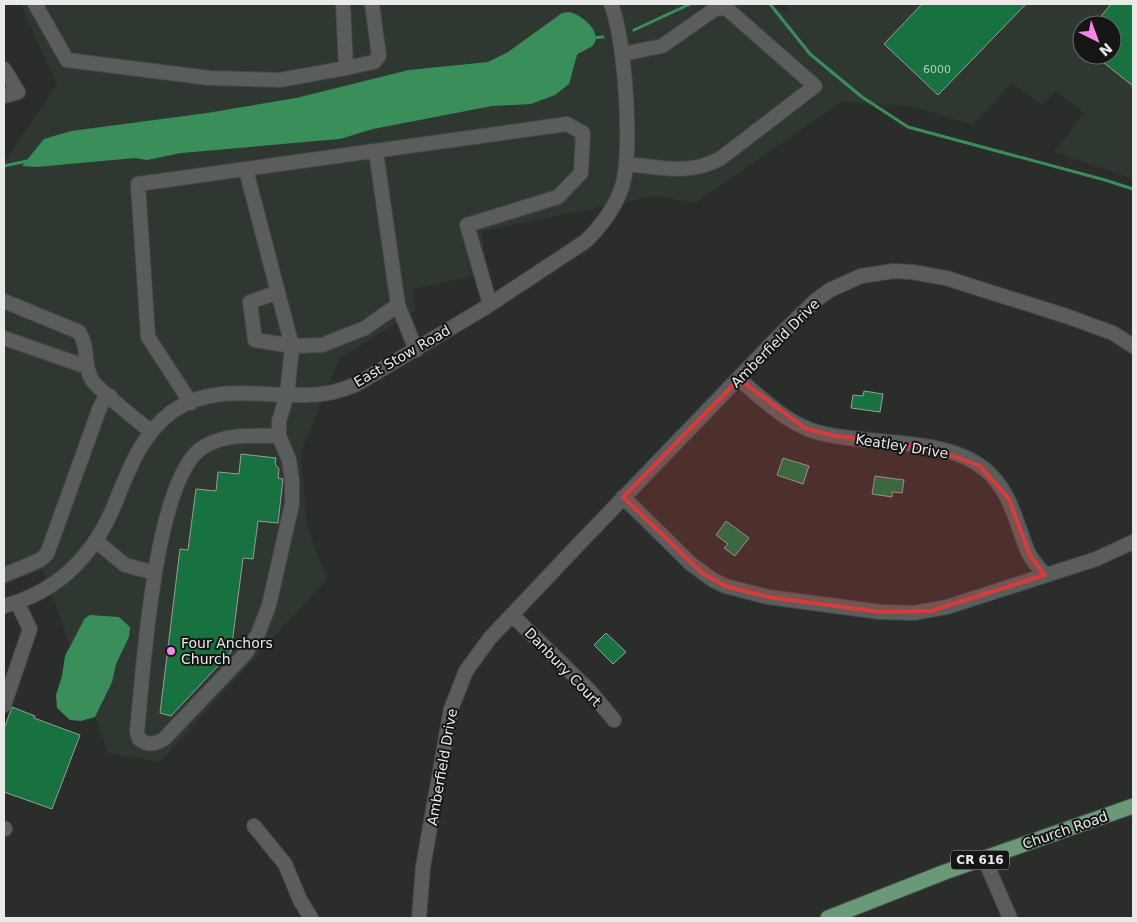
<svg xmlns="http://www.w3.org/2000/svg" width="1137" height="922" font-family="'DejaVu Sans',sans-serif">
<rect width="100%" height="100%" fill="#2b2d2b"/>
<path fill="#2f3731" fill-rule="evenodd" d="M21,4h745l21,8 1,-7 4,-1h341v175l-79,-27 30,-39 -28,-23 -14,15 -30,-22 -40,42 -60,-19 -71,-4 -146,101 -40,-7 -173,35 5,42 -75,16 3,22 -76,48 -38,93 6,75 20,52 -167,183 -52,-9 -65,-184 -39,16v-423l53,-77zM1082,25h30v30h-30z"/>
<path fill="#3a8e59" d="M569,12c11,2 33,18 25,32 -3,5 -12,6 -17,11l-8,29 -14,11 -24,9 -39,2 -119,23 -33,10 -159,14 -34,7 -12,-2 -99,9 -14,-1 22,-27 27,-8 136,-18 89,-15 113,-28 79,-8 20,-10 54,-39z
M90,615l29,2 11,10 -1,10 -13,27 -4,18 -17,35 -14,4 -11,-1 -13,-12 -1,-13 6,-19 3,-20 20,-38z"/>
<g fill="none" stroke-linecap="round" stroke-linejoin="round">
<path stroke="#3a8e59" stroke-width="3" d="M770,4l40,50 52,43 46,30 197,53 28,9
M634,30l56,-26
M591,38l12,-1
M4,166l23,-5"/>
</g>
<path fill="#17723f" stroke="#9a9d9b" d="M922,4h104l-88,91 -54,-51z
M1111,4h22v82l-39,-31h18v-30h-18z
M864,391l19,3 -3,18 -29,-4 2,-13 10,1z
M241,454l35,4 -1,6 4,5 -1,9 5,1 -5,44 -20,-2 -5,38 -10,-1 -12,94 -60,64 -11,-3 20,-164 8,1 8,-61 20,2 2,-19 21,2z
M783,458l26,8 -6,18 -26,-9z
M875,476l29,4 -2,13 -10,-1v5l-20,-3z
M726,521l23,17 -14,18 -11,-8 4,-4 -12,-9z
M606,633l20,19 -13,12 -19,-19z
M12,707l23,9 -1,2 46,17 -28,74 -48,-17v-63z"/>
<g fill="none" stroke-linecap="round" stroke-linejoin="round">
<defs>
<path id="minor" d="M35,4l32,56 142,18 71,2 66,-12 -3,-64
M622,54l40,-8 53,-37 11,-1 89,78 -94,72c-32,18 -60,9 -95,6
M346,68l28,-6 5,-6 -7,-52
M4,69l14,23 -14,4
M376,152l22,153
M246,170l46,176 -37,-6 -5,-38 28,-10
M4,301l75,31c11,17 3,31 13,48 6,10 48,42 59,52
M4,338l83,29
M739,379c24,20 47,44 78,53 51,15 131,2 172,41 24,23 27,52 40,81 4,7 11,15 16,21
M191,403l-43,-66 -10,-153 429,-60 16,9 -2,40 -23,24 -91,28 23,79
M279,436c-25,0 -51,-3 -74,10 -51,27 -62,229 -68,286l2,7c9,7 16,5 25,0l81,-85 13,-20 11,-29 23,-101v-23l-3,-21 -10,-24v-15l8,-26 5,-49 30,-1 43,-17 33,-23 18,45
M623,497l68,67 22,16 12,6 43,11 112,15 34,1 33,-6 149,-48 37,-17
M96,541l29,24 30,8
M4,575l36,-15 7,-6 53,-147 4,-7 6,-4
M4,606c53,-14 89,-50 110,-100 15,-36 26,-71 59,-95 45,-31 99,-11 148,-17 13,-1 24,-5 36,-10l126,-75 103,-68c16,-16 29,-33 36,-54 11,-35 3,-150 -11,-183
M512,615l78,76 24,29
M4,705l26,-76 -13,-27
M254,826l31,38 15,36 11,18
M4,828l1,1
M984,858l26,60
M419,918l4,-51 28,-158 15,-38 24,-33 87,-92 200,-208 39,-38 14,-10 31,-14 33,-5 18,1 34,6 120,38 47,17 20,13"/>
<path id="major" d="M828,918l117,-46 188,-66"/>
</defs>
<use href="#minor" stroke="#464947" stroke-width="16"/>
<use href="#major" stroke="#464947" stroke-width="17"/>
<use href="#minor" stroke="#5a5d5b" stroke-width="14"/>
<use href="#major" stroke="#699978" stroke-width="15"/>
</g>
<path fill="#d83b3b" fill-opacity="0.2" stroke="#d83b3b" stroke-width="4" stroke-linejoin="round" d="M739,379l66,49 26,7 102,13 47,18 29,33 21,56 15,20 -114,36 -51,1 -112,-15 -43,-11 -23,-13 -79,-76z"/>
<circle fill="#f987e8" stroke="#141514" stroke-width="2" cx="171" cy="651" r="5"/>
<g text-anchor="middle" stroke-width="4" stroke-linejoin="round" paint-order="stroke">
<g font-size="11" fill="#b4ccbe">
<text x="937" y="73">6000</text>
</g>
<rect fill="#141514" stroke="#a8aaa8" stroke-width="1" x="951" y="850.5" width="58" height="19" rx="4"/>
<g font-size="12" font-weight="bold" fill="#e8eae8">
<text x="980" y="864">CR 616</text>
</g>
<g font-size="14" fill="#e8eae8" stroke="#141514">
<text transform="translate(775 343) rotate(-45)" y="5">Amberfield Drive</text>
<text transform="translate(402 356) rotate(-30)" y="5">East Stow Road</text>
<text transform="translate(902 446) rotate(9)" y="5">Keatley Drive</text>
<text transform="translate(563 667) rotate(46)" y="5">Danbury Court</text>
<text transform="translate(442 767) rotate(-80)" y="5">Amberfield Drive</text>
<text transform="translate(1065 830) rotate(-19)" y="5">Church Road</text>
</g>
<g font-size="14" fill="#e8eae8" stroke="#141514" text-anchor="start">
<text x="181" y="648">Four Anchors<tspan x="181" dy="16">Church</tspan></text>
</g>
</g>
<rect width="1137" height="922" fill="none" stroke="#e8eae8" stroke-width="10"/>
<g transform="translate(1097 40) rotate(138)"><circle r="24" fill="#141514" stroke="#696a69"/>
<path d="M0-4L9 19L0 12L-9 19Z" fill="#f987e8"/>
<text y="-8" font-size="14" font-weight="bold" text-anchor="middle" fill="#e8eae8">N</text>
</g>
</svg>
